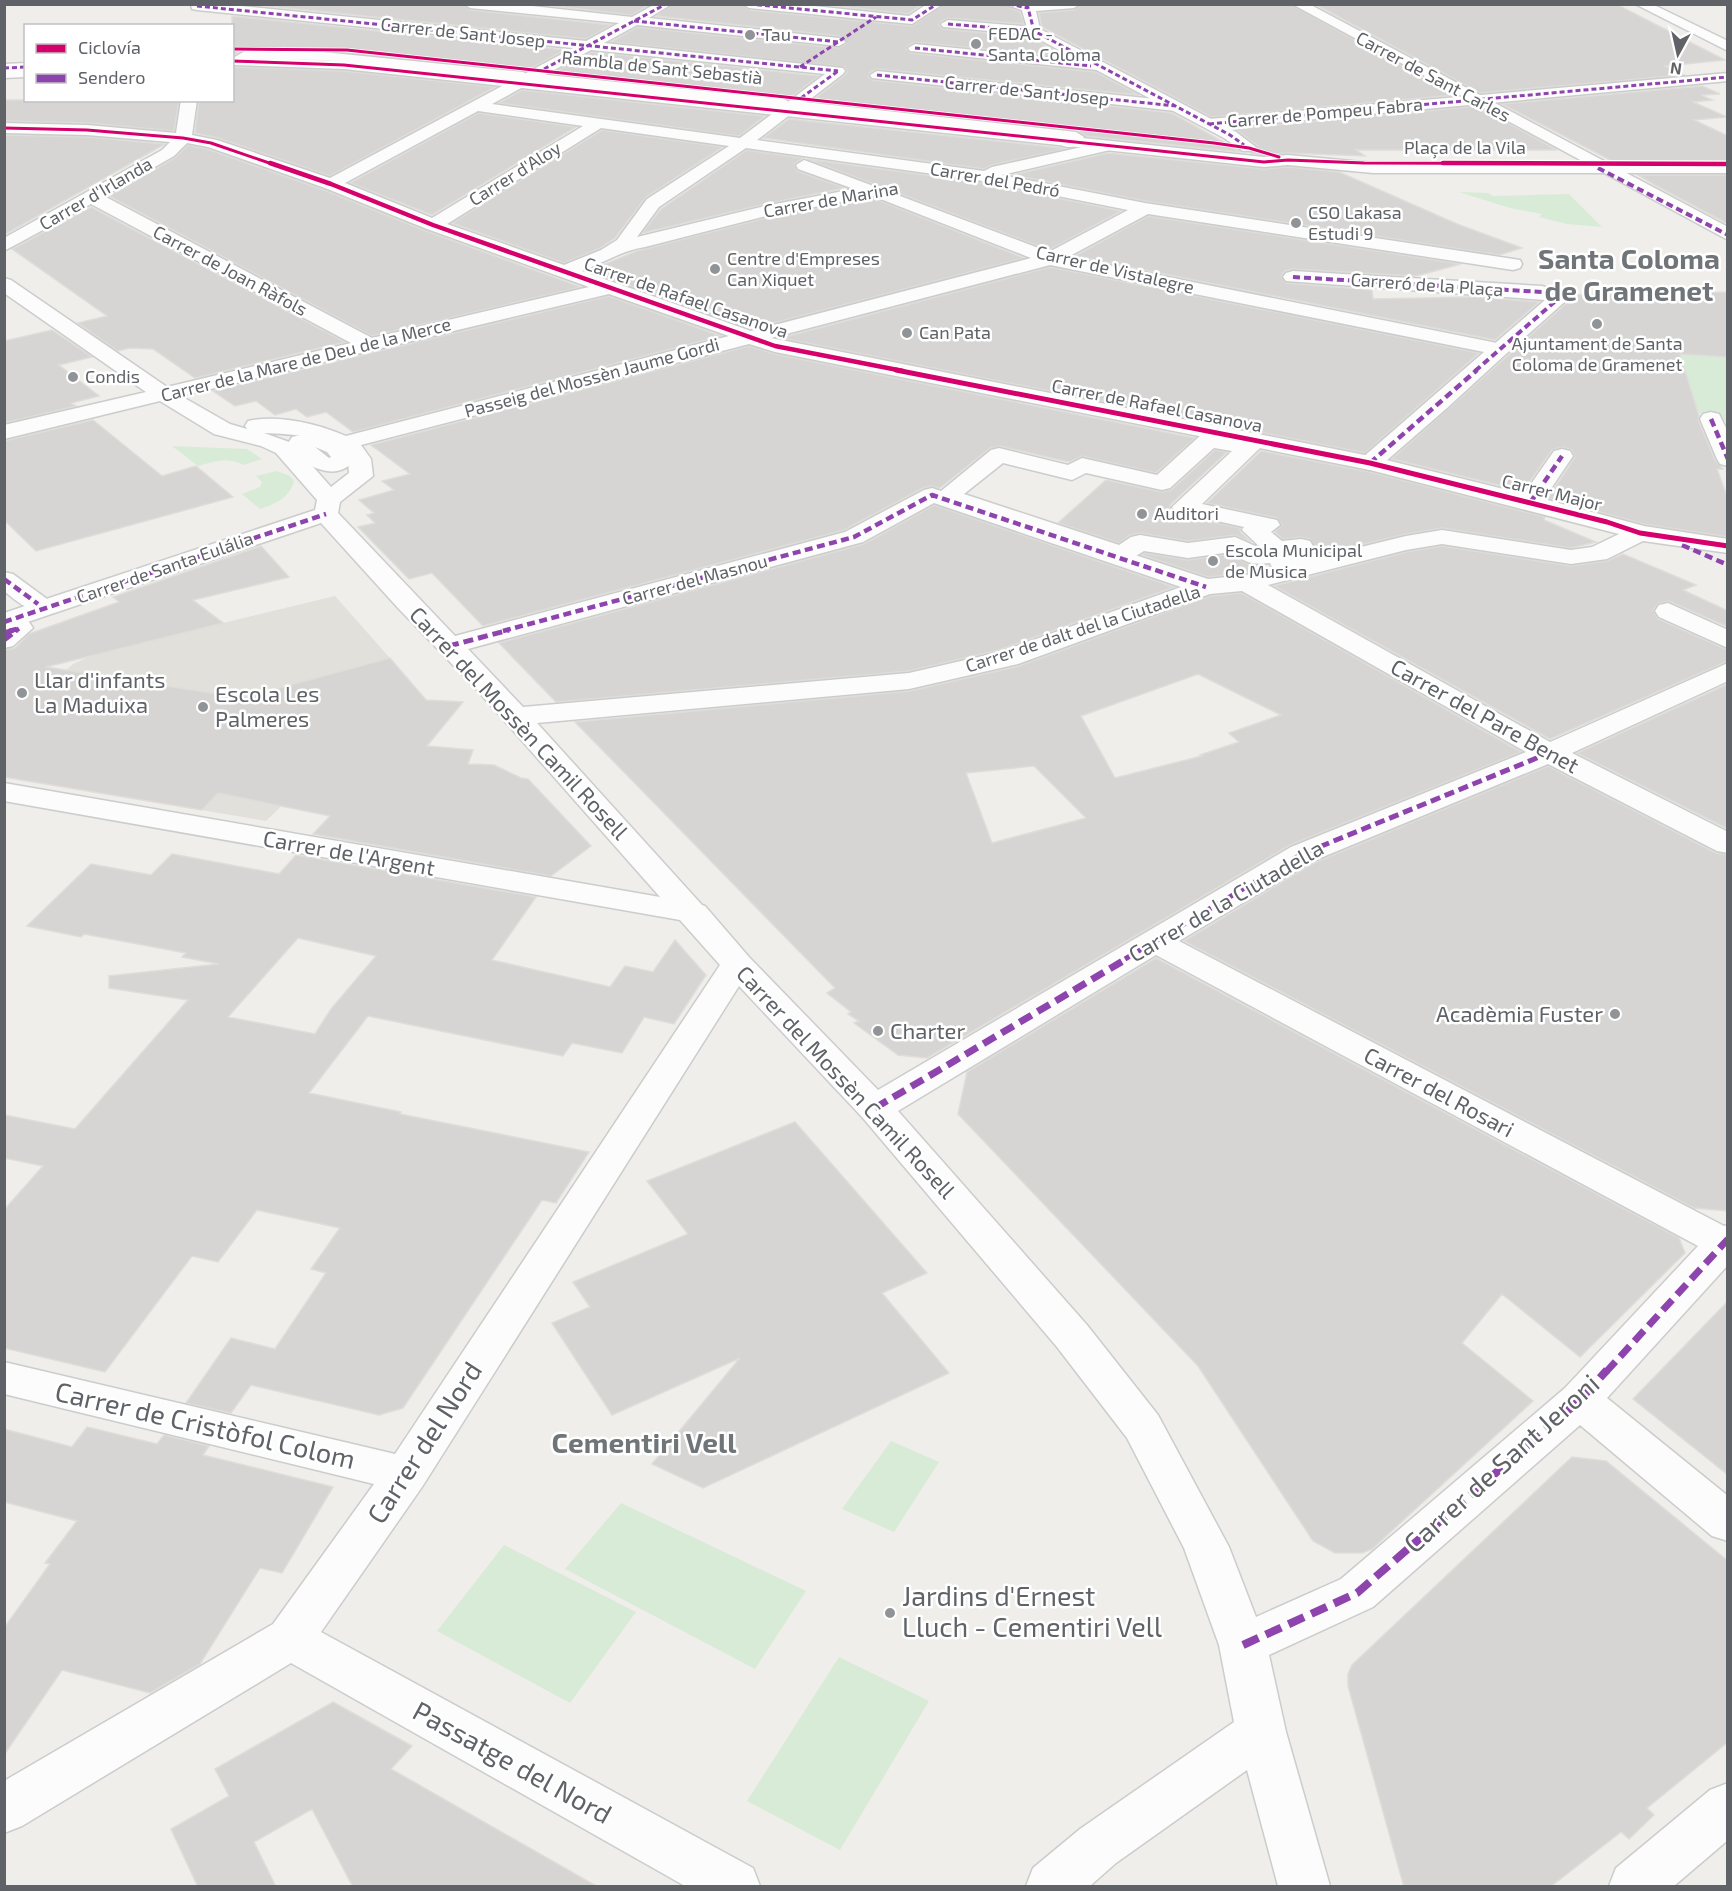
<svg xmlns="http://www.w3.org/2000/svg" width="1732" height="1891" font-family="'Exo 2',sans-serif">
<rect width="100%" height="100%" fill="#efeeea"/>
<path fill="#e2e0da" d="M335,596l91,103 -11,11 -29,-5 -120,116 -261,-44 -1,-54 69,-59 22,-10z"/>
<path fill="#d8ebd6" d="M1459,192l29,1 5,3 76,-2 33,33 -35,-3 -28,-7 3,-3 -32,-6z
M1680,354l47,3v64l-23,-3 -7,-8z
M172,446l75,3 15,10 -18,6c-16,-8 -29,-4 -46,1z
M277,471l13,5 4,5c-4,16 -18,23 -34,28l-18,-15 18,-7 2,-5 -6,-6z
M891,1441l48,21 -45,70 -52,-23z
M621,1503l185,88 -51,78 -190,-100z
M504,1545l132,67 -66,91 -133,-72z
M839,1657l90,44 -89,149 -93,-49z"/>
<path fill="#d6d5d3" stroke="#deddd9" stroke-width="1.5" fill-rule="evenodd" d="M249,4h213l8,6 142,15 -26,14z
M539,4h111l-18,11z
M674,4h67l8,6 163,16 33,-22h56l19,8 4,12 -76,-6 -8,4 -1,3 4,4 87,8 37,20 -152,-15 -8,4 -1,3 4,4 186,19 43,23 -262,-26 -8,4 -1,3 4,4 300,33 69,39 -155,-16 -10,-6 -264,-29 33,-26 2,-3 -2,-5 -234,-25 26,-15 202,21 9,-5 -9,-7 -183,-20z
M821,4h101l-14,10z
M1082,4h208l165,91 -244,22 -169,-90 -3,-14 35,-3z
M1315,4h301l109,56 -60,6 19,9 -204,18z
M232,16l333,34 -39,21 -203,-21 -78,-1 -13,6z
M591,52l228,24 -31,23 -235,-26z
M232,67l112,4 151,16 -165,89 -112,-38 -23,-5 4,-33h33z
M1702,86l18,8 -19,1 11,5 -19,2 34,15 -33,3 34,16v25h-116l-110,-57z
M522,90l243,26 -26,20 -240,-33z
M4,100h175l-5,31 -87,-8 -83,-2z
M1477,106l80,44h-201l9,6 -77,-3 -24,2 -14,-2 7,-1 1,-6 -23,-17z
M478,113l98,14 -144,88 -82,-32z
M789,119l273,29 2,1 -72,16 -8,4 -221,-31z
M602,130l121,17 -77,50 -31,41 -15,10 -36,15 -112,-40z
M4,135l83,2 78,7 -161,91z
M188,145l19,4 117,41 102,41 155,56 -209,49 -263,-140 66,-38z
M747,150l56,8 -9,6 3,7 48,17 -80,16 -123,29 19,-24z
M1108,153l156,16 24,-2 51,5 118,52 65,24 -23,7 -354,-54 -132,-26z
M807,159l170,23 144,29 -72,39z
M1638,175h90v49l-73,-39z
M873,198l151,60 -273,71 -163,-58 49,-20 129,-33z
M91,207l254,135 -150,36 -42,-29 -23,-1 -12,3 -40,-28 29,-7 -95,-67z
M1148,216l313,48 -45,12 -124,-7 -7,2 -4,5 5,7 86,7 1,9 100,-2 66,5 -44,38 -420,-84z
M1050,267l429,86 -114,100 -584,-115z
M1728,292v65l-48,-3 19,62 -1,4 17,40 8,9h-6l11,30v38l-84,-13 -96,-26 27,-41 -3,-7 -9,-3 -11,3 -29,41 -131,-32 178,-159v-5z
M609,296l112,40 -368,96 -27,-20 -19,5 -11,-8 -21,6 -19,-14 -21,5 -22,-15z
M52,330l40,27 -33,8 40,31 -28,7 5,3 -72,17v-82z
M749,346l26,8 420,84 -39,35 -74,-17 -13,6 -69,-16 -10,2 -50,40 -9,-2 -8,2 -79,42 -361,96 -51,-53 -23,6 -51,-52 17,-4 -8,-8 7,-2 -15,-13 35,-10 -12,-9 28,-7 -39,-29z
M93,420l69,56 34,-10 37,31 -197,54 -32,-31v-79z
M1215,450l12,2 -57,53v3l6,6 64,14v4l11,10 -16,-7 -47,6 -48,-8 -10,2 -11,8 -61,-20 48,-43 56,12 9,-2z
M1261,451l109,21 175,45 -1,3 52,22 -25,6 -129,-20 -36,6 -83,20 -9,-6 -4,-9 -9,-2 -18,2 -8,-7 7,-7 -5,-7 -70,-15z
M934,505l240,82 -175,63 -90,21 -353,31 -57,-59 365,-99z
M261,546l28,31 -96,23 30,23 -177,44 197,31 147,-40 36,42 37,2 -36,44 46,4 -5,14 26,1 27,13 7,1 63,67 -40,30 -238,-42 17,-18 -112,-23 -16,17 -198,-33v-127l11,-2 14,-14 90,-32 -6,-5z
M1442,546l129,20 36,-5 16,-7 73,31 -13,5 45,21v16l-59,-26 -10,2 -6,7 5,9 70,31v11l-178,78 -276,-153 132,-34z
M1144,553l44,7 42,-6 18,10 21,3 -23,6 -38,4 -66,-22z
M1242,593l279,159 -231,93 -363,213 -29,-3 -44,-32 5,-2 -11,-7 3,-2 -24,-19 8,-5 -260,-266 335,-31 109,-25 191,-70zM1198,674l83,41 -52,18 10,9 -39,13 2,1 -87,22 -34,-62zM1034,766l52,52 -94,25 -26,-70z
M1728,684v145l-151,-76z
M1548,766l168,87 12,2v356l-34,-3 -510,-267 130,-78z
M172,854l107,20 17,-19 240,42 -44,63 118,27 15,-21 28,6 22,-32 31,35 -32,49 -30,-7 -22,36 -50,-10 -9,13 -195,-40 -59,77 92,19 -1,2 189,38 -33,51 -14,-3 -139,208 -24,7 -128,-30 -20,28 -45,-10 45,-65 44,11 51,-76 -15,-4 29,-41 -83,-18 -39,52 -26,-6 -87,116 -101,-24v-138l39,-44 -39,-8v-43l71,14 113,-129 -79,-12v-12l110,-12 -37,-7 4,-4 -102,-19 -3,3 -54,-11 64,-62 60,11zM298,938l78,18 -45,53 -16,25 -87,-17z
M1156,958l523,280 6,15 -105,104 -78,-63 -40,49 71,58 -161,148 -10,4h-27l-22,-12 -115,-175 -240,-252 9,-42z
M795,1122l132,151 -45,20 67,80 -246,115 -51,-24 88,-106 -128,57 -60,-92 38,-16 -17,-25 115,-48 -41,-53z
M1728,1301v174l-95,-76z
M87,1427l70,17 7,-9 45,11 -6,9 130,32 -51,86 -22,-5 -60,96 -50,29 -88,-23 -58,85v-127l46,-64 -5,-1 32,-42 -73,-19v-73l68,18z
M1572,1457l34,4 122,100v181l-81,66 7,7 -25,24 -8,-7 -71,55h-146l-56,-201v-12l4,-9z
M333,1702l79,44 -21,23 207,118h-245l-41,-78 -58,33 22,45h-78l-27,-58 58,-33 -14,-27z"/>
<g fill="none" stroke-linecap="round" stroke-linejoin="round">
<defs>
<path id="pedestrian" d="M1003,4h27l5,4 -7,4z
M948,20l86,7 7,4 -7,4 -91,-8 -2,-3z
M915,44l182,18 7,4 -7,4 -187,-19 -2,-3z
M245,51l78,1 200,20 7,4 -7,4 -200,-20 -74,-1 -6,5h-10v-6z
M26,63v8l-22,1v-8z
M877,71l299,30 8,5 -8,5 -304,-33 -2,-3z
M1728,73v8l-519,48 -8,-5 8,-5z
M538,74l246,25 8,5 -8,5 -251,-28 -2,-3 2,-3z
M805,102l271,30 8,5c-5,8 -11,12 -21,9l-2,-3 2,-3 -263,-30 -3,-3z
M1293,271l249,15 24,8 3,4 -62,55 -7,2 -7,-2 -3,-4 3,-4 52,-45 -259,-19 -3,-4 3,-4z
M1439,397l8,1 3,5 -3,5 -69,60 -8,2 -8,-2 -3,-5 3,-5 69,-60z
M314,432l29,10 12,17c-18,26 -54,6 -68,-14l5,-8zM315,447l12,5 4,5 -2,1z
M1209,433l48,10 3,5 -58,56 75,16 3,5 -9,7 11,9 19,-2 9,2 3,5 -2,3 8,3 3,5 -3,5 -37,10 -9,-3 -3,-6c-20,2 -23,0 -39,-11l-43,6 -44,-7 -13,8 -9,2 -183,-60 -4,-5 56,-46 8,-2 69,17 14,-7 75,17 44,-40zM1214,448l18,3 -60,56 4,5 68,15 -2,3 20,19 -27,-12 -47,6 -48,-8 -9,2 -12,8 -155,-51 39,-31 69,17 14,-7 76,17 8,-2z
M4,572l9,2 34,25 4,5 -4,5c-18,5 -29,-7 -43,-18z
M20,620l9,2 4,6 -20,18 -9,2v-24z"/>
<path id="minor" d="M191,4h31l364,37 33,-18 -149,-15 -6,-4h50l118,13 23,-13h17l-23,14 190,20 7,4 -7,4 -202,-21 -33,18 239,25 2,3 -2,3 -86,66 227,31 8,-4 112,-25 8,5 -2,3 -108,25 143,28 375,57 2,4 -2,4 -7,2 -365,-56 -80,43 439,88 3,4 -3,4 -60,55 -8,1 -8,-1 -3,-5 3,-5 53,-46 -434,-87 -279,73 599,118 154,38 30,-43 8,-2 8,2 3,5 -29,43 100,27 84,13v14l-85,-12 -36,18 -36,5 -129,-20 -36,6 -138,35 282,157 178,-79v18l-156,72 156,79v21l-11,-2 -169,-87 -235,97 -134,80 545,285 4,-1v40l-121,133 121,98v45l-16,-5 -132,-111 -207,182 -104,48 17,77 44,154h-52l-31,-116 -131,93 -26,23h-64l7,-18 47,-39 154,-107 -15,-77 -35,-97 -57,-110 -70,-91 -195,-230 -123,-131 -317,501 -101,145 432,236 7,18h-75l-394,-223 -269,163 -18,7v-52l269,-157 101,-140 -370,-90v-32l391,92 325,-489 -40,-45 -676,-119v-18l656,114 -183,-207 -79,-82 -77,-85 -317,107v-17l311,-103 2,-10 -41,-47 -15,-7 -47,-12 -54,-33 -156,38v-14l142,-33 -142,-99v-15l7,2 156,107 184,-44 -260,-139 -87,47v-13l158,-88 8,-8 -83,-7 -83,-2v-10l83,2 89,8 5,-33h16l-5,35 25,5 113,38 243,-130 -376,-38 -5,-1zM591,50l234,24 -85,64 -248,-34zM478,111l105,15 -151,92 -87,-35zM601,128l128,18 -82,53 -30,41 -16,10 -37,15 -117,-41zM187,143l21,4 117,41 102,41 162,58 -217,51 -268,-142 70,-40zM746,148l231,32 151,30 -79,42 -245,-92 -8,5 2,4 56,20 -89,17 -128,31 22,-30zM873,196l158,62 -280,73 -169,-60c21,-8 41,-21 63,-24l121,-31zM609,294l120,42 -383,100c-27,-12 -68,-22 -98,-15l-3,5 2,3 -17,-5 -49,-28zM749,344l26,8 595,118 249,64 -27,13 -21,3 -129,-20 -36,6 -160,39 -38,4 -276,-91 -8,2 -79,42 -390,104 -117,-123 2,-11 33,-26 -2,-17 -10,-14zM264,433c29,1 64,3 84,26l1,14 -18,14 -39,-44zM934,503l247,84 -181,65 -91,21 -386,34 -55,-58 395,-107zM1242,591l284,161 -235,95 -413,243 -129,-133 -44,-51 -3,-1 -165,-182 372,-34 109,-25 192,-70zM1156,955l542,291 -133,142 -224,191 -85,38 -27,-70 -71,-132 -71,-90 -189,-214z
M743,4h52l114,12 18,-12h16l-31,20 -163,-16z
M1020,4h60l-6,4 -38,3 4,18 196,103 21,16 -2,3h-12l-19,-13 -195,-104z
M1292,4h17l419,223v13z
M1635,4h17l76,37v10z
M1711,412l8,2 9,18v34l-8,-2 -3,-5 -17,-40 3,-5z
M1668,603l60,27v18l-69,-31 -4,-6 4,-6z
M1728,1783v57l-54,46h-65l7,-18 94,-78z"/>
<path id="tertiary" d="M232,57l112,4 920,96 24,-2 85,8h355v10h-355l-85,-8 -24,2 -920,-98 -112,-4z
M26,69v8l-22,1v-8z"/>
</defs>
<use href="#pedestrian" stroke="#cbcccc" stroke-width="3"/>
<use href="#minor" stroke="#cbcccc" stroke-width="3"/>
<use href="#tertiary" stroke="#cbcccc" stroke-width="3"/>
<use href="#pedestrian" fill="#fdfcfc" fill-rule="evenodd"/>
<use href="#minor" fill="#fdfcfc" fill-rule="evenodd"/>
<use href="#tertiary" fill="#fdfcfc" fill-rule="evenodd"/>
<path stroke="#8e44ad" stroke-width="3" stroke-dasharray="5 3" stroke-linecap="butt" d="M749,4l163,16 25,-16
M1009,4l19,4
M1027,4l7,27 196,104 14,10
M197,6l641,65
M634,21l205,21
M948,24l86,7
M915,48l176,18
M800,67l76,-50
M4,68l22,-1
M544,69l122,-65
M877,75l299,31
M801,98l37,-27
M1209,124l519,-47"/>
<path stroke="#8e44ad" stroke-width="4" stroke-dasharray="7 4" stroke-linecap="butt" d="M1598,168l130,67
M1293,277l249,15 17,6
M1475,371l84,-73"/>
<path stroke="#8e44ad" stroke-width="4.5" stroke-dasharray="8 4.5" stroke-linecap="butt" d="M1711,419l17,40
M1370,463l107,-93
M1530,503l32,-47
M1682,545l46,20
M4,579l34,25
M4,622l322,-108
M9,631l11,-3 -5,3
M503,631l351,-94 78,-42 274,92"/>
<path stroke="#8e44ad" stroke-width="5" stroke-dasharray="10 5" stroke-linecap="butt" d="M4,633l10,-3
M4,640l13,-10
M449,646l60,-16
M1125,959l177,-105 247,-101"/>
<path stroke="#8e44ad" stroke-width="7" stroke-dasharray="14 7" stroke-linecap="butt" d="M875,1108l253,-150
M1606,1372l122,-133"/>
<path stroke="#8e44ad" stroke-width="8" stroke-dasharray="17 8" stroke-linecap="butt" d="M1243,1645l114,-52 223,-193 27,-30"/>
<defs>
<path id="cycleway-far2" d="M232,49l115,1 867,93 35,5 30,9
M232,61l112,4 920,97 24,-2 76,3 364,1
M4,128l83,2 96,8 28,5 64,22"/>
<path id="cycleway-far1" d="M270,163l61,21 102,41 342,121 128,25
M1443,163l285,1"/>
<path id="cycleway" d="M896,370l474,93 237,59 33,11 88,13"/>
</defs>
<use href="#cycleway-far2" stroke="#fff" stroke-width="4.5"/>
<use href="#cycleway-far1" stroke="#fff" stroke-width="7"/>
<use href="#cycleway" stroke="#fff" stroke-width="8"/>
<use href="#cycleway-far2" stroke="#d6006c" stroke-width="3"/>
<use href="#cycleway-far1" stroke="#d6006c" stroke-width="4.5"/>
<use href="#cycleway" stroke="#d6006c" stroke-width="5"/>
</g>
<g fill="#919496" stroke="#fff" stroke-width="2">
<circle cx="750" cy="35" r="6"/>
<circle cx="976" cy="44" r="6"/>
<circle cx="1296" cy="223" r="6"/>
<circle cx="715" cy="269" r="6"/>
<circle cx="1597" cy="324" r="6"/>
<circle cx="907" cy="333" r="6"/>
<circle cx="73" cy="377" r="6"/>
<circle cx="1142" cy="514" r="6"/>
<circle cx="1213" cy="561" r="6"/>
<circle cx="22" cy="693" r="6"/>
<circle cx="203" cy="707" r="6"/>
<circle cx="1615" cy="1014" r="6"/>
<circle cx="878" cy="1031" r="6"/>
<circle cx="890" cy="1613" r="6"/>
</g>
<g text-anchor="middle" stroke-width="5" stroke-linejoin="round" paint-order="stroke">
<g font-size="18" fill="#5f6368" stroke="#fff">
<text transform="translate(463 33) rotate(6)" y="6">Carrer de Sant Josep</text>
<text transform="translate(662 68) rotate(6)" y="6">Rambla de Sant Sebastià</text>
<text transform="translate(1433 77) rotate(28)" y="6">Carrer de Sant Carles</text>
<text transform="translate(1027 91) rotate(6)" y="6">Carrer de Sant Josep</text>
<text transform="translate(1325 113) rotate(-5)" y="6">Carrer de Pompeu Fabra</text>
<text x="1465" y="154">Plaça de la Vila</text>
<text transform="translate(515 174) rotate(-32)" y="6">Carrer d'Aloy</text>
<text transform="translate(995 180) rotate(10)" y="6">Carrer del Pedró</text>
<text transform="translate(96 194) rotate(-30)" y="6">Carrer d'Irlanda</text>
<text transform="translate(831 200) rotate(-10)" y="6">Carrer de Marina</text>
<text transform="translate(1115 270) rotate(13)" y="6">Carrer de Vistalegre</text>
<text transform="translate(230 271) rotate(28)" y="6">Carrer de Joan Ràfols</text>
<text transform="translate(1427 285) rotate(4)" y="6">Carreró de la Plaça</text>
<text transform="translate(686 298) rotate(19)" y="6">Carrer de Rafael Casanova</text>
<text transform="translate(306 360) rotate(-14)" y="6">Carrer de la Mare de Deu de la Merce</text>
<text transform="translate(592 378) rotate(-15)" y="6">Passeig del Mossèn Jaume Gordi</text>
<text transform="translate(1157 406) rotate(11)" y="6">Carrer de Rafael Casanova</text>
<text transform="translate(1552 493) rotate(14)" y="6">Carrer Major</text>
<text transform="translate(165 568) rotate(-19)" y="6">Carrer de Santa Eulália</text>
<text transform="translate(695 580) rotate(-15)" y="6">Carrer del Masnou</text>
<text transform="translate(1083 629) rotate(-18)" y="6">Carrer de dalt del la Ciutadella</text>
</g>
<g font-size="18" fill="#5f6368" stroke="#fff" text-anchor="start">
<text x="988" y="40">FEDAC -<tspan x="988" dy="21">Santa Coloma</tspan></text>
<text x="762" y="41">Tau</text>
<text x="1308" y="219">CSO Lakasa<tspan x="1308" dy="21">Estudi 9</tspan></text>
<text x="727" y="265">Centre d'Empreses<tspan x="727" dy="21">Can Xiquet</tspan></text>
<text x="919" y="339">Can Pata</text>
<text x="1597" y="350" text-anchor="middle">Ajuntament de Santa<tspan x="1597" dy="21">Coloma de Gramenet</tspan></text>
<text x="85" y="383">Condis</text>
<text x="1154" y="520">Auditori</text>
<text x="1225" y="557">Escola Municipal<tspan x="1225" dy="21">de Musica</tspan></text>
</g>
<g font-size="22" fill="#5f6368" stroke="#fff" text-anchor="start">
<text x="34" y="688">Llar d'infants<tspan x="34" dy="25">La Maduixa</tspan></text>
<text x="215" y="702">Escola Les<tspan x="215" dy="25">Palmeres</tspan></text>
<text x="1603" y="1022" text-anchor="end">Acadèmia Fuster</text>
<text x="890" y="1039">Charter</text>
</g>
<g font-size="22" fill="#5f6368" stroke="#fff">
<text transform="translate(1485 716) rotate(29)" y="8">Carrer del Pare Benet</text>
<text transform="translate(519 723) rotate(47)" y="8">Carrer del Mossèn Camil Rosell</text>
<text transform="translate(349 853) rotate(10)" y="8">Carrer de l'Argent</text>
<text transform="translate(1226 901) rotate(-30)" y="8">Carrer de la Ciutadella</text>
<text transform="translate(846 1082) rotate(47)" y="8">Carrer del Mossèn Camil Rosell</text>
<text transform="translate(1439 1092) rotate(28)" y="8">Carrer del Rosari</text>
</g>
<g font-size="27" fill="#5f6368" stroke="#fff">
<text transform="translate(205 1426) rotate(13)" y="9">Carrer de Cristòfol Colom</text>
<text transform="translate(425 1443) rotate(-57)" y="9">Carrer del Nord</text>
<text transform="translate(1502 1464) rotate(-42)" y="9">Carrer de Sant Jeroni</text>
<text transform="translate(512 1763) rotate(29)" y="9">Passatge del Nord</text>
</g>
<g font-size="27" fill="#5f6368" stroke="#fff" text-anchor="start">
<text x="902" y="1606">Jardins d'Ernest<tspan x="902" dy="31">Lluch - Cementiri Vell</tspan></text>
</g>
<g font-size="28" font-weight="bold" fill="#70757a" stroke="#fff">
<text x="1629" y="269">Santa Coloma<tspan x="1629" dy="32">de Gramenet</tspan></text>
</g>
<g font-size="28" font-weight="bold" fill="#70757a" stroke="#fff">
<text x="644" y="1453">Cementiri Vell</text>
</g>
</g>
<rect width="1732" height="1891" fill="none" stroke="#5f6368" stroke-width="12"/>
<rect x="24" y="24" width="210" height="78" fill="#ffffff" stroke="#bfc1c3" stroke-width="1.5"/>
<rect x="36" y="44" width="30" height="9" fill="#d6006c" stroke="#bfc1c3" stroke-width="1.5"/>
<text x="78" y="54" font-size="18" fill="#5f6368">Ciclovía</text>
<rect x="36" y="74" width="30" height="9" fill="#8e44ad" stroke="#bfc1c3" stroke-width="1.5"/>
<text x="78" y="84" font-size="18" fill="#5f6368">Sendero</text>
<g transform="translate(1678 54) rotate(188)" stroke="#ffffff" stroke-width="4.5" paint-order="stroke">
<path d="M0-4.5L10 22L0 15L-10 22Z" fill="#5f6368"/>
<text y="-9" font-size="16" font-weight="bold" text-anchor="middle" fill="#5f6368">N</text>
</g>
</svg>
